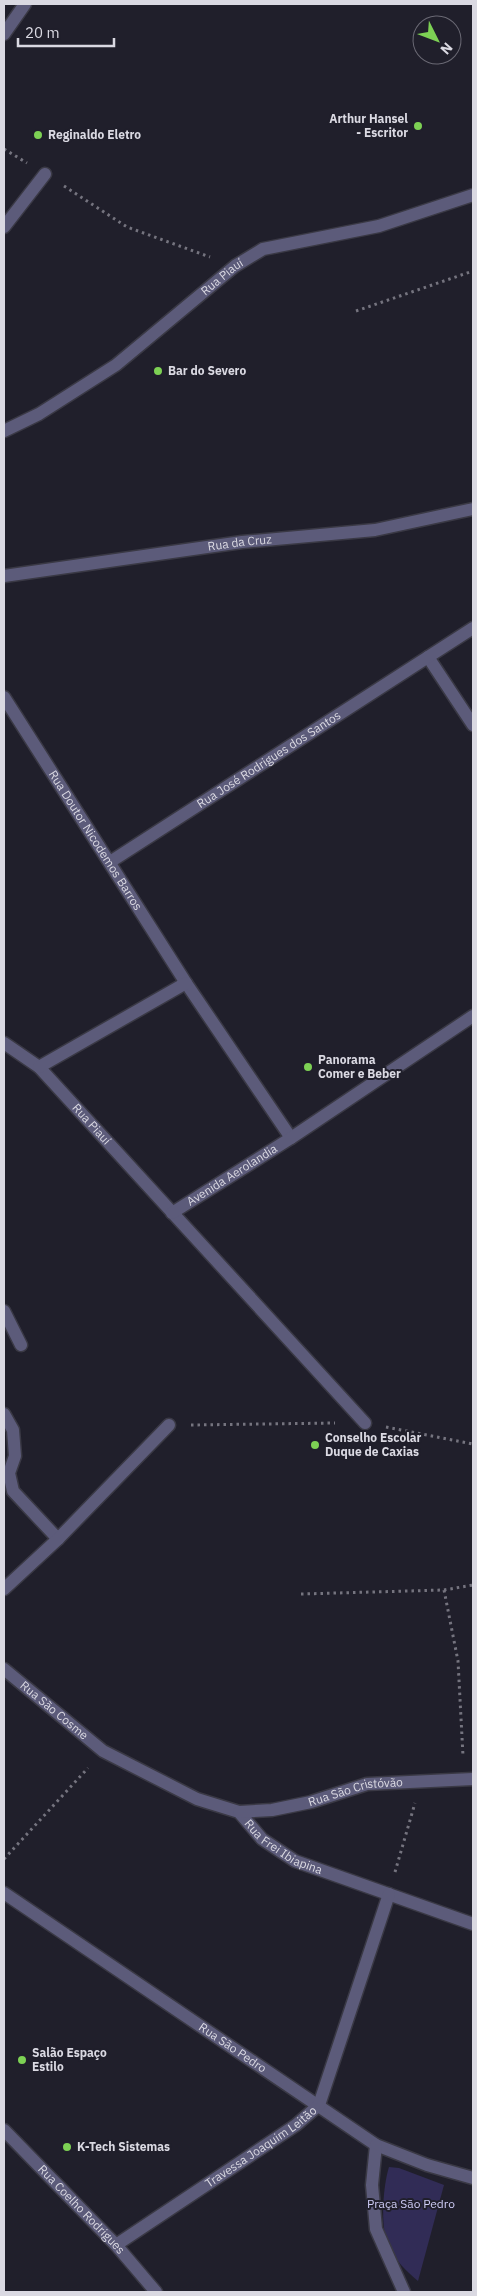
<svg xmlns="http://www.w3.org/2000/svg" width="477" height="2296" font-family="'IBM Plex Sans',sans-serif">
<rect width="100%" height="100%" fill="#201f2b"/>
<path fill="#312c56" d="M389,2167l10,1 45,17 -26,96c-12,-10 -23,-21 -30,-36 -8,-19 -5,-59 1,-78z"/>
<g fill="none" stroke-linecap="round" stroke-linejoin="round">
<defs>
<g id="street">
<path d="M4,34l21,-30"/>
<path d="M4,227l41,-53"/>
<path id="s1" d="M4,431l35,-17 77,-49 119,-99 28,-17 116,-23 94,-31"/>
<path id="s2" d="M4,576l238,-34 133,-12 98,-21"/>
<path d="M428,657l45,68"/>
<path id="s3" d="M4,697l182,286 105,155"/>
<path id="s4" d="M110,862l363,-234"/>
<path id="s5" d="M4,1043l35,24 326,356"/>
<path d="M39,1067l147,-84"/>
<path id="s6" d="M172,1213l119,-75 182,-122"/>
<path d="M4,1311l17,34"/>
<path d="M4,1414l9,16 2,26 -6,17 4,18 45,48"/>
<path d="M4,1589l54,-50 111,-114"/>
<path id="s7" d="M4,1669l99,82 94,48 42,13 23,27 33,22 178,63"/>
<path id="s8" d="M239,1812l33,-2 39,-8 56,-18 106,-5"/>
<path id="s9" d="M4,1893l372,252 51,20 46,13"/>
<path id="s10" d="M4,2130l112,115 40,47"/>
<path d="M376,2145l-4,40 4,44 28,63"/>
<path id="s11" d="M116,2245l180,-120 23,-20 70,-211"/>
</g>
</defs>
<use href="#street" stroke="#3a3945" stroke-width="15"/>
<path stroke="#75747f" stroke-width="3" stroke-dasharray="2.5 4" stroke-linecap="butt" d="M4,149l23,14
M64,186l63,41 83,30
M356,311l117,-40
M191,1425l144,-2
M386,1427l87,17
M444,1590l14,71 5,95
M301,1594l143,-4 29,-5
M4,1859l84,-91
M395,1872l20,-69"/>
<use href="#street" stroke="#5c5b7a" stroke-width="12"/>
</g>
<g fill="#7dd154" stroke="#201f2b" stroke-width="2">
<circle cx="418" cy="126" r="5"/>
<circle cx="38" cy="135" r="5"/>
<circle cx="158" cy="371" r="5"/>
<circle cx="308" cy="1067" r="5"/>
<circle cx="315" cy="1445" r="5"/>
<circle cx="22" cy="2060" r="5"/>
<circle cx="67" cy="2147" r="5"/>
</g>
<g text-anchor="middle" stroke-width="4" stroke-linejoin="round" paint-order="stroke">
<g font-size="12" font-weight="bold" fill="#dad9e2" stroke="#201f2b" text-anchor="start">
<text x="408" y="123" text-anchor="end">Arthur Hansel<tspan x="408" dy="14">- Escritor</tspan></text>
<text x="48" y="139">Reginaldo Eletro</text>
<text x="168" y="375">Bar do Severo</text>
<text x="318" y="1064">Panorama<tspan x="318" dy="14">Comer e Beber</tspan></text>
<text x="325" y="1442">Conselho Escolar<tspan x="325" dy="14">Duque de Caxias</tspan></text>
<text x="32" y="2057">Salão Espaço<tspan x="32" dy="14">Estilo</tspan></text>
<text x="77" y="2151">K-Tech Sistemas</text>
</g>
<g font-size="12" fill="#dad9e2" stroke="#201f2b">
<text dy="4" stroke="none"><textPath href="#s1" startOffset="268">Rua Piauí</textPath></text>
<text dy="4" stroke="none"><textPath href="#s2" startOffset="238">Rua da Cruz</textPath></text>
<text dy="4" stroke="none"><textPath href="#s4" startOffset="189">Rua José Rodrigues dos Santos</textPath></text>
<text dy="4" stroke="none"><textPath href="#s3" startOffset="170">Rua Doutor Nicodemos Barros</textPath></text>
<text dy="4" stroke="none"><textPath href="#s5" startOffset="120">Rua Piauí</textPath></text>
<text dy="4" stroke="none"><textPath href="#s6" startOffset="71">Avenida Aerolandia</textPath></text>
<text dy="4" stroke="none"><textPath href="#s7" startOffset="65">Rua São Cosme</textPath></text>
<text dy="4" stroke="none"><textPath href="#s8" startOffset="119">Rua São Cristóvão</textPath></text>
<text dy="4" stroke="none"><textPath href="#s7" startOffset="336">Rua Frei Ibiapina</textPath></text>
<text dy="4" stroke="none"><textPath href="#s9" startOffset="276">Rua São Pedro</textPath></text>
<text dy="4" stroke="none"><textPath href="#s11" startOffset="175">Travessa Joaquim Leitão</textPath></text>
<text dy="4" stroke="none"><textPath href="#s10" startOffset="111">Rua Coelho Rodrigues</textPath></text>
</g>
<g font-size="12" fill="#ceccf6" stroke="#201f2b">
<text x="411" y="2208">Praça São Pedro</text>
</g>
</g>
<rect width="477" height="2296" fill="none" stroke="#dad9e2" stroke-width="10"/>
<g transform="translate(437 40) rotate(132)"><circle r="24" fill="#201f2b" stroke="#6a6974"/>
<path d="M0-4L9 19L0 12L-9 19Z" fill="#7dd154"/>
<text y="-8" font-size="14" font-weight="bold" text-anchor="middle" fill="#dad9e2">N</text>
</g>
<path d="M18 38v8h96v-8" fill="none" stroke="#dad9e2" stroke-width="2.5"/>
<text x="25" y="38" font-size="15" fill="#dad9e2" stroke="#201f2b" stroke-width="4" paint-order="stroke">20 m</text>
</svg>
